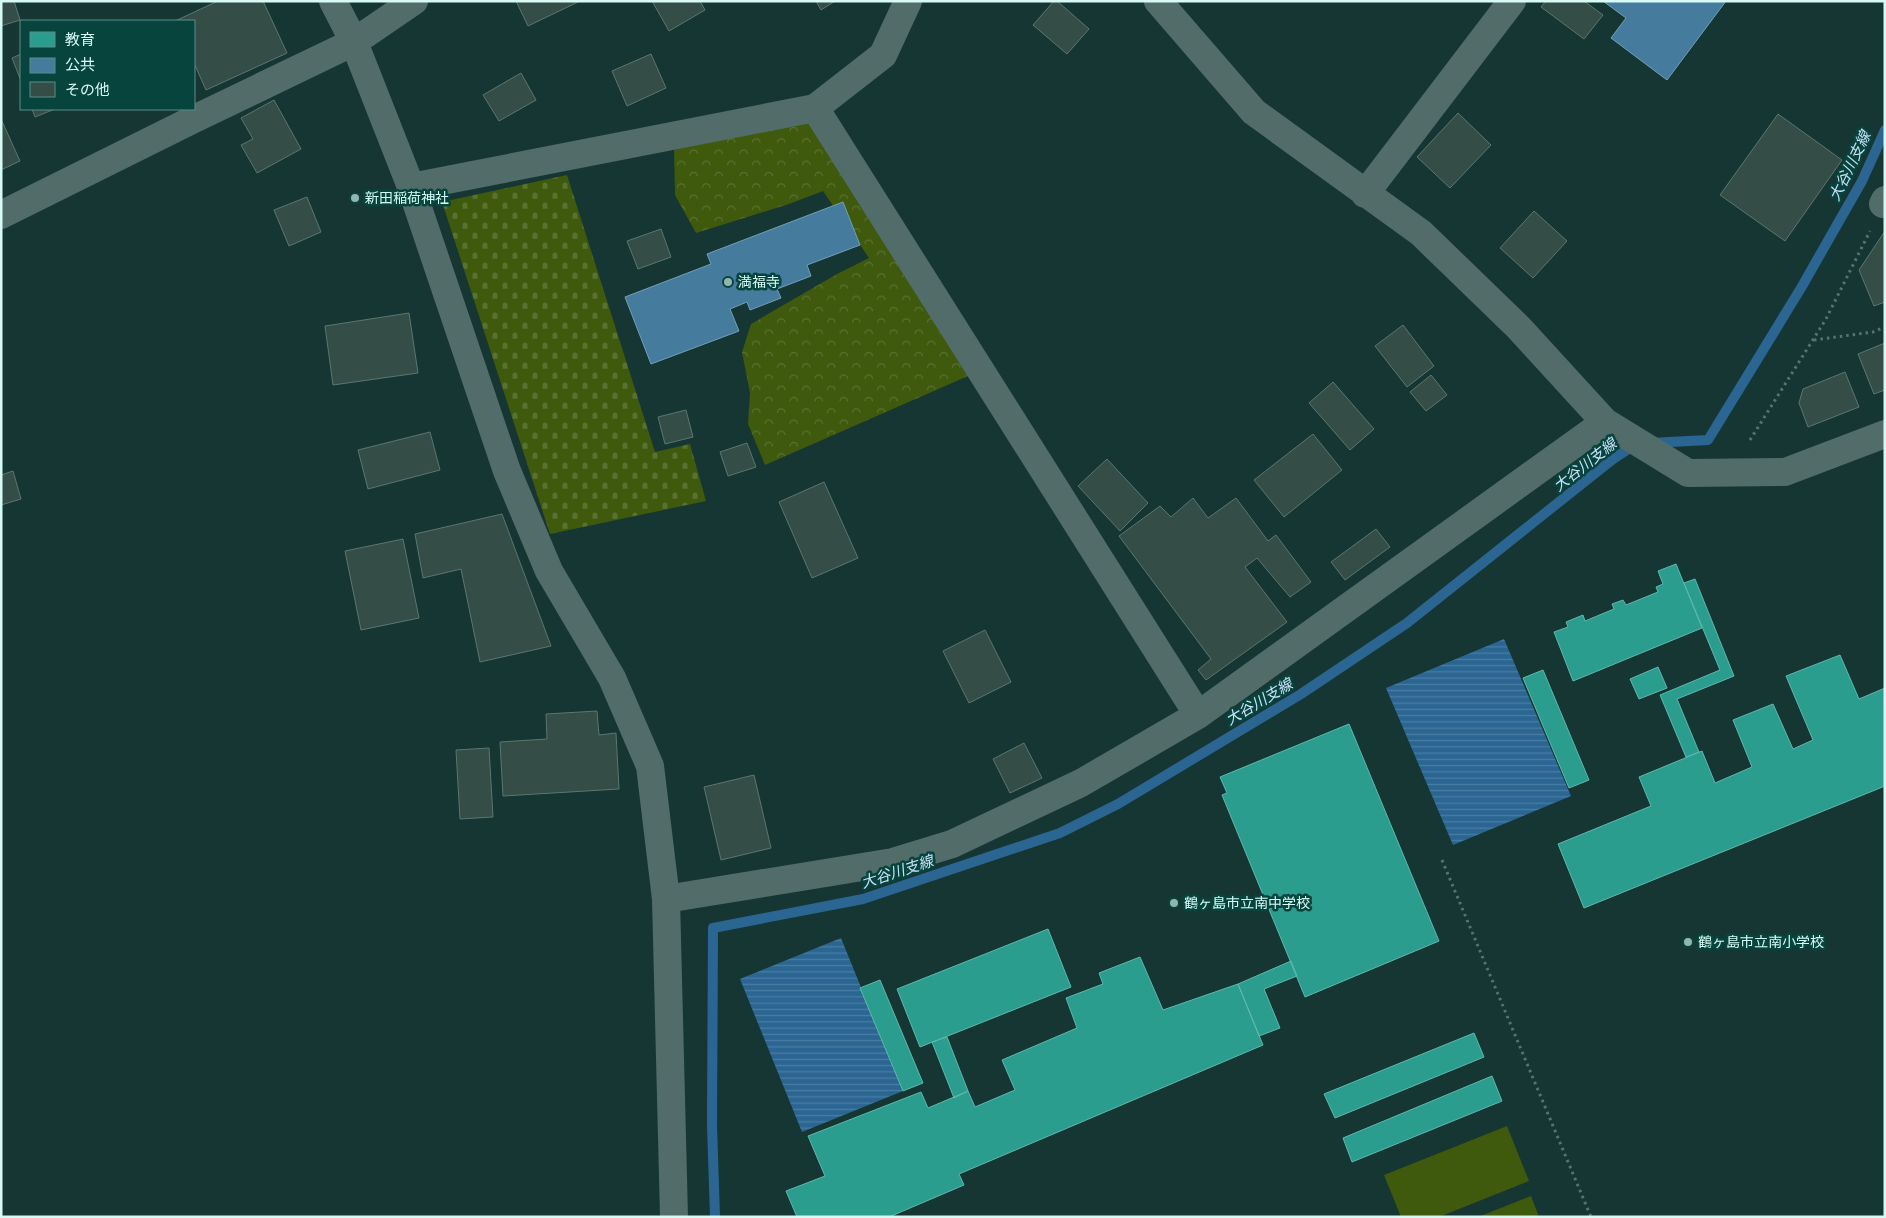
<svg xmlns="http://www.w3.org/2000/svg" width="1886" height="1218" font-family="Quicksand,'Noto Sans JP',sans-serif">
<defs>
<pattern id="forest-crowns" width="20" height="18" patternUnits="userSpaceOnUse" patternTransform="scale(1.25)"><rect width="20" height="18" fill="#3f590d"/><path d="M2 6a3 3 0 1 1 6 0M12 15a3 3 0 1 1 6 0" fill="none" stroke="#5a7231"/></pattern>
<pattern id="cemetery-stones" width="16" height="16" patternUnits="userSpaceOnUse" patternTransform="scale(1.25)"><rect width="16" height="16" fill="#3f590d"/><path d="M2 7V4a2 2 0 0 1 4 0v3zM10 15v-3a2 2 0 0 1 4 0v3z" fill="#5a7231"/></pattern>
<pattern id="water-rules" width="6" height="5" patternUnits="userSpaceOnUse" patternTransform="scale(1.25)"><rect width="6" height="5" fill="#2b6693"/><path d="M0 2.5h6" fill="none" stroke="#497da3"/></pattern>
</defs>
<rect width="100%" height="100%" fill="#163633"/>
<path fill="url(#forest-crowns)" d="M813,120l155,256 -203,89 -17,-41 2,-31 -8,-41 9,-28 86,-50 32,-16 -46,-67 -34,13 -93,29 -21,-38 -1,-47z"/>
<path fill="url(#cemetery-stones)" d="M567,175l88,277 35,-8 16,57 -156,33 -108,-332z"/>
<path fill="#3f590d" d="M1507,1126l22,55 -90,36h-38l-17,-42z
M1531,1196l8,21h-61z"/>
<path fill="url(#water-rules)" d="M1504,639l67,157 -118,49 -67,-157z
M841,938l62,153 -101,41 -62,-153z"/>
<path fill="#2a9d8f" stroke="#5eb9ae" d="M1676,564l26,64 -129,53 -19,-49 14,-5 -2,-5 17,-7 2,6 29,-12 -2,-5 11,-4 3,5 32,-13 -2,-5 7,-3 -5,-13z
M1695,579l39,97 -57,23 22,53 -13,5 -26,-62 60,-25 -36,-87z
M1840,655l19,44 26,-11v98l-301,122 -26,-64 93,-38 -12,-29 63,-26 13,32 37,-16 -19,-47 40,-16 20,45 20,-9 -27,-64z
M1658,667l9,21 -28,11 -9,-20z
M1543,670l46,110 -20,8 -46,-110z
M1349,724l90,217 -134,56 -83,-202 5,-2 -7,-16z
M1048,929l23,58 -151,60 -23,-58z
M1140,957l23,53 75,-26 25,61 -304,129 5,11 -75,32h-92l-11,-26 39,-15 -17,-40 113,-44 7,16 40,-17 7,16 40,-17 -13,-30 75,-32 -11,-30 37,-14 -4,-11z
M1291,961l6,15 -33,13 16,39 -21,8 -21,-52z
M880,980l43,103 -20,8 -43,-103z
M1474,1033l10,24 -149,61 -11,-24z
M947,1037l21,54 -14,7 -22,-56z
M1492,1076l10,25 -150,61 -9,-24z"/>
<path fill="#457b9d" stroke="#71a1b7" d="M1603,1h123l-59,79 -56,-42 15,-20z
M843,202l17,43 -53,20 4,11 -34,13 4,9 -31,12 -3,-8 -17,7 9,22 -88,33 -26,-67 86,-33 -4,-10z"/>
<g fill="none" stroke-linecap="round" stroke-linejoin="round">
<path stroke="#2b6693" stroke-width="10" d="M1650,443l58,-3 93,-152 61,-107 23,-51
M715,1217l-3,-92 1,-197 150,-29 197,-66 58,-29 183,-110 106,-71 206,-164 23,-15"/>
</g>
<path fill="#344d47" stroke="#5c7670" d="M1,1h13l6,19 -19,6z
M218,1h45l24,52 -81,37 -12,-27v-42h-19z
M516,1h64l-52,25z
M652,1h48l5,9 -36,21z
M816,1h19l-14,9z
M1054,1h3l32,28 -22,25 -34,-29z
M1546,1h38l19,14 -19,24 -43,-32z
M21,54v27l-9,-23z
M651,54l15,34 -39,18 -15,-35z
M521,73l15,27 -37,21 -16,-26z
M274,100l27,49 -44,24 -16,-28 12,-6 -12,-21z
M32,109h23l-20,8z
M1458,113l33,32 -41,43 -33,-31z
M1778,114l64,46 -57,81 -65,-46z
M1,119l19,42 -19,9z
M307,197l14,35 -32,14 -15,-36z
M1534,211l33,30 -34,37 -33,-30z
M661,229l10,28 -33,12 -11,-28z
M1885,231v71l-11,4 -15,-36z
M409,313l9,60 -85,12 -8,-59z
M1403,325l31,41 -27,21 -32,-41z
M1885,343v47l-11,4 -16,-40z
M1845,372l14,35 -51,20 -9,-24 4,-14z
M1431,375l16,20 -21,16 -16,-19z
M1333,382l41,47 -24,21 -41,-47z
M686,410l7,27 -28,7 -7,-27z
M430,432l10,38 -72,19 -10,-39z
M1313,434l29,36 -58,47 -30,-37z
M747,443l9,24 -28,9 -8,-24z
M1107,459l41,44 -28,28 -42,-45z
M13,471l8,28 -20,6v-30z
M824,482l34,76 -46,20 -33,-76z
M1193,498l15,20 28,-20 32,43 8,-6 35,47 -21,15 -33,-39 -12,9 42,55 -81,58 -8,-10 13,-11 -92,-123 41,-30 11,11z
M502,514l49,132 -71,16 -19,-93 -38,9 -8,-44z
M1376,529l14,18 -45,33 -14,-18z
M403,539l16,79 -58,12 -16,-79z
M985,630l26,52 -42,21 -26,-52z
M597,711l2,24 17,-2 3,56 -116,7 -3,-54 47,-3 -1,-25z
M1024,743l18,35 -32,15 -17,-34z
M489,748l4,69 -33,2 -4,-69z
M754,775l17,73 -50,12 -17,-73z"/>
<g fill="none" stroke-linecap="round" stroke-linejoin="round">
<path stroke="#5a726f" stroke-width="3" stroke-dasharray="2.5 4" stroke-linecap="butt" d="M1814,340l59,-8 12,-5
M1750,440l76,-121 44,-88
M1442,860l149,357"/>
<path stroke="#526c69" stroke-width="28" d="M1158,1l96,111 167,121 98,95 86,94 83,51 97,-1 100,-38
M815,108l383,607
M411,187l404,-79 68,-53 25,-54
M1365,194l147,-193
M1883,204l2,-4
M1,215l191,-95 162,-78 60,-41
M666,899l227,-37 59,-18 129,-61 117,-68 407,-293"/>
<path stroke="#526c69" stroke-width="28" d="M333,1l21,41 57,145 96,284 42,100 63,107 38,88 16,133 8,318"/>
</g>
<g fill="#93b5b1" stroke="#08443e" stroke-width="2">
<circle cx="355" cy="198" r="5"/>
<circle cx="728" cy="282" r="5"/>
<circle cx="1174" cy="903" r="5"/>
<circle cx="1688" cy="942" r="5"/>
</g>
<g text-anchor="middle" stroke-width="5" stroke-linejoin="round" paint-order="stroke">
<g font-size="14" fill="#d7faf5" stroke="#08443e" text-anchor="start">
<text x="365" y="203">新田稲荷神社</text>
<text x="738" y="287">満福寺</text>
<text x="1184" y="908">鶴ヶ島市立南中学校</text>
<text x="1698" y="947">鶴ヶ島市立南小学校</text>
</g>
<g font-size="15" font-style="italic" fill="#cae2f9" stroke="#08443e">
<text transform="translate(1850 166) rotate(-64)" y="5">大谷川支線</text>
<text transform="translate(1585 465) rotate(-38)" y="5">大谷川支線</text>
<text transform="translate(1259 702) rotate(-31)" y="5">大谷川支線</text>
<text transform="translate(897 872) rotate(-18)" y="5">大谷川支線</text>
</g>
</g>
<rect width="1886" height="1218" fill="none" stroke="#d7faf5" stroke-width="5"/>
<rect x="20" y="20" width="175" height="90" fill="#08443e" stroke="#5b8d87"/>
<rect x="30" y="32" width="25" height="15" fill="#2a9d8f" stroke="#5b8d87"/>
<text x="65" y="45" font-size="15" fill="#d7faf5">教育</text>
<rect x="30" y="58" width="25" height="15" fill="#457b9d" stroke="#5b8d87"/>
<text x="65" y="70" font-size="15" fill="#d7faf5">公共</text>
<rect x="30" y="82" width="25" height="15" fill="#344d47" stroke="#5b8d87"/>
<text x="65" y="95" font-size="15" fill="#d7faf5">その他</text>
</svg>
